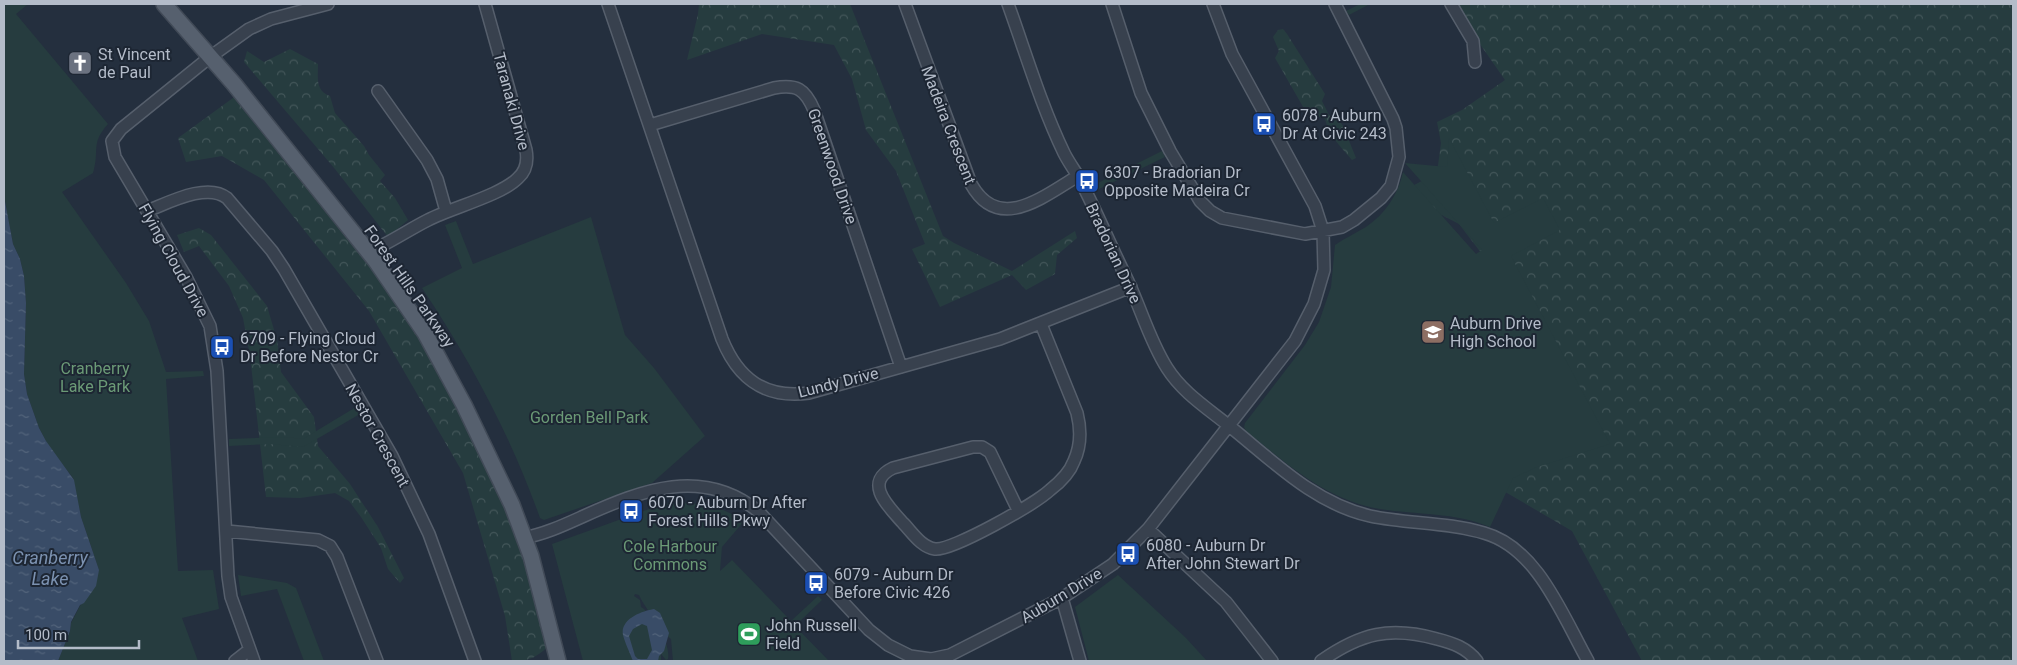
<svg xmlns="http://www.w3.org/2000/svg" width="2017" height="665" font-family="Roboto,sans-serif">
<defs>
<pattern id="forest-crowns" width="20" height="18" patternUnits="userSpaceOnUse" patternTransform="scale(1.25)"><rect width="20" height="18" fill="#263c3f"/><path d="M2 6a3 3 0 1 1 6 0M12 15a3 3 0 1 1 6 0" fill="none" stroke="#435659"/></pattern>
<pattern id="water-ripples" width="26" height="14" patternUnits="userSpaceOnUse" patternTransform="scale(1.25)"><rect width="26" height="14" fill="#394c67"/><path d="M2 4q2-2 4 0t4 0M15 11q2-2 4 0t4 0" fill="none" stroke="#53647b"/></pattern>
</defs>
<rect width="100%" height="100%" fill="#242f3e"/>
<path fill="url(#forest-crowns)" d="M699,4h151l93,232 11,7 58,28 63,-40 2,7 -20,17 -2,19 -29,16 -14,-15 -72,32 -28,-58 13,-5 -29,-73 -30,-41 -14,-51 -18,-34 -72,-11 -75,26 11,-46z
M1452,4h561v657h-371l-70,-130 -65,-38 -20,-8 -2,-227 -26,-34 -60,-31 38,-20 4,-30 -4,-21 25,-12 43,-30z
M1283,29l4,5 38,60 -3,7 7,14 8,2 6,9 13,32 -4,2c-11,-13 -23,-24 -27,-41l-19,-7 -31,-54 4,-7 -6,-14 5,-7z
M290,49l28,15c0,13 -3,27 12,32l5,17 29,33 5,9 16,20 -5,6 15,17 13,22 -20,17 -53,-68 -91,-107 3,-11 17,11z
M237,95l177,226 58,104 66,169 13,50c-15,13 -19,17 -39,17l-7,-45 -42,-143 -94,-162 -105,-131 -42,-24 -36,6 -8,-24z
M199,228l12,7 56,71 10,34 4,32 33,45 4,29 32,38 28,43 26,51 -4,5 -12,-14 -7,-21 -20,-31 -12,-16 -14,-8 -35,5 -34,-1 -16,-141 -7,-38 -14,-32 -30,-40 -15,6 -7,-17z"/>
<path fill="#263c3f" d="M4,4h24l-12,10 92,110c-18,20 -8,26 -15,49l-31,19 64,91 23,38 17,51 37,-1 1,5 -38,3 12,192 35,-1 6,39 -37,9 16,43h-140l12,-30 1,-8 28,-53 -18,-53 -8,-39 -24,-31 -10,-19 -12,-34 -3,-20 2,-71 -2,-27 -4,-17 -7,-15 -9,-48z
M1360,4h10l-21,11 -3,-4z
M1449,138l45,85 49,-25 17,32 -49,26 99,188 -73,23 -24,11 -23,49c-35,-15 -73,-12 -110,-18 -54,-9 -93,-45 -134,-78l-2,-4 1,-4 60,-78 14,-23 12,-35 4,-42c10,-7 21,-12 31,-18 19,-13 32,-32 37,-55l73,82 6,-4 -77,-87 42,4z
M1162,151l3,6 -70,34 -3,-5z
M591,217l34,118 29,33 51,68 -53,47 -108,37 -4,-2c-29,-82 -70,-158 -118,-230l40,-20 -17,-43 11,-4 17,43z
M356,407l4,7 -57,33 -32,-3 -42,2v-7l55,-2 19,2z
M677,502l30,3 14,4 24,11 -23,27 -2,24 12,-11 59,61 27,-25 4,4 -27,26 34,35h-156l-2,-22 -4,-3c-8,-12 -23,-29 -28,-41l-4,-1 -1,2 6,4 1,7c13,8 30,37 27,52l-2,1 -5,-6v7h-78l-31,-117 111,-40z
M238,575l49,8 9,5 28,73h-20l-27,-72 -36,7z
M1118,575l68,63 21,23h-118l-14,-54z"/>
<path fill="url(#water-ripples)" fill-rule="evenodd" d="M4,196l9,48 7,15 4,17 2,27 -2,71 3,20 12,34 7,13 28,39 7,37 18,53 -3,16 -12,17 -4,2 -9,17 -1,9 -12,30h-54z
M654,609l6,4 9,20 -5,18 -5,5 -1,5h-25c-3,-8 -8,-18 -10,-26 -3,-16 19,-24 31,-26zM642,624l5,2 5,24 -5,9h-9l-3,-3 -6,-20 4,-7z"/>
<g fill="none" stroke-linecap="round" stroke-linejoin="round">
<defs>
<path id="minor" d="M608,4l114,335c16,40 43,60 87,54l191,-54 131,-52
M905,4l66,180c28,50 73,12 107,-8
M1008,4c18,50 33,101 56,149 4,8 9,15 14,23 17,32 31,66 47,99 15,30 24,65 42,93 15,24 40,40 61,57 44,35 85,78 142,91 38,8 77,6 114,17 54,15 79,84 104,128
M1112,4l29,89 29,58 30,50 10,10 12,7 83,16 37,-7 12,-7 27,-22 10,-12 8,-29 -3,-29 -3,-9 -58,-115
M1451,4l22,37 2,21
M378,91l49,69 10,19 9,32
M650,125l124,-37c23,-4 31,1 40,22l87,257
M147,211c21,-8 60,-29 80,-13l45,53 12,18 108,187 37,78 46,127
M375,260l6,-14c16,-8 31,-18 47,-26 23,-12 74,-25 90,-42 8,-7 10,-17 8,-28l-41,-146
M1018,510l-28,-58 -8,-5h-9l-80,21c-31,15 -3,40 10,55 9,9 18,24 32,26 17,2 100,-45 115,-59 9,-7 20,-18 24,-29 7,-15 7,-32 3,-48l-36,-89
M1148,529l78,73 46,59
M227,531l91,9 12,6 7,11 40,104
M523,538c22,-4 41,-13 61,-22 58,-26 119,-50 175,-4l110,118 19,15 22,11 21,3 19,-4 112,-57 51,-34 35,-35 147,-188 19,-37 10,-34 -1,-39 -8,-25 -83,-152 -19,-50
M1062,598l18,63
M235,661l14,-11
M254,661l-23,-64 -3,-21 -11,-205 -7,-45 -24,-49 -71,-120 -3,-16 9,-12 89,-72 39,-28 22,-10 57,-15
M1321,661c40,-28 69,-35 116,-22 16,4 30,9 40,22"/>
<path id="major" d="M164,4l70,80 141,176 50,73 39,72 48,100 19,51 27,105"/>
</defs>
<use href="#minor" stroke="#565f6c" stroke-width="14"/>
<use href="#major" stroke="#414a57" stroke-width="18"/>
<use href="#minor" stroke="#38414e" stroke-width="11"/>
<use href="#major" stroke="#56606e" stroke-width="15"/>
</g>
<defs>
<symbol id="church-square" viewBox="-11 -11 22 22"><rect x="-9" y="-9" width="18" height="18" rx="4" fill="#6b7280" stroke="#1d2633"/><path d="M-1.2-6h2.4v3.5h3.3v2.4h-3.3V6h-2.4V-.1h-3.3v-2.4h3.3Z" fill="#fff"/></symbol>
<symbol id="bus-square" viewBox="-11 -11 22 22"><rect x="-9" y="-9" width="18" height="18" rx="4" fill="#1a4fb4" stroke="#1d2633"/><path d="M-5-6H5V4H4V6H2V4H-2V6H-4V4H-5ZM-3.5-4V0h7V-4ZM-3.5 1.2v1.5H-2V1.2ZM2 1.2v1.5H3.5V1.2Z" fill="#fff"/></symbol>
<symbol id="school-square" viewBox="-11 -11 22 22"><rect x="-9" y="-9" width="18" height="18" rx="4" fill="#8d6e63" stroke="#1d2633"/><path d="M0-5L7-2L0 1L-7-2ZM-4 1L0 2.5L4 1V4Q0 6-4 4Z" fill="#fff"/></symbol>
<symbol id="stadium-square" viewBox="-11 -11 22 22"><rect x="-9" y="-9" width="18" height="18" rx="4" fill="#2e9e5b" stroke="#1d2633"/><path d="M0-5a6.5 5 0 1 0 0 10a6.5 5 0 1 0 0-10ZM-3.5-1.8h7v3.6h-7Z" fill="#fff"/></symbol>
</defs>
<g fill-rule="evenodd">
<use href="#church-square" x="66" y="49" width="28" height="28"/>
<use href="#bus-square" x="1250" y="110" width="28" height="28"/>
<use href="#bus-square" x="1073" y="167" width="28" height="28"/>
<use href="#school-square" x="1419" y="318" width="28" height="28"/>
<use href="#bus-square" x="208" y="333" width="28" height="28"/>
<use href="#bus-square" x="617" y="497" width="28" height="28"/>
<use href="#bus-square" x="1114" y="540" width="28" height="28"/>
<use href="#bus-square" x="802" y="569" width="28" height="28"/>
<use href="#stadium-square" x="735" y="620" width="28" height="28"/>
</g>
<g text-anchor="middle" stroke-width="4" stroke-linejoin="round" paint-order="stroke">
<g font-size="16" fill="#b4bcc9" stroke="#1d2633" text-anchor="start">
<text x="98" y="60">St Vincent<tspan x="98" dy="18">de Paul</tspan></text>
<text x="1282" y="121">6078 - Auburn<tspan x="1282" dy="18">Dr At Civic 243</tspan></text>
<text x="1104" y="178">6307 - Bradorian Dr<tspan x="1104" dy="18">Opposite Madeira Cr</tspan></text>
<text x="1450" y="329">Auburn Drive<tspan x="1450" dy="18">High School</tspan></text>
<text x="240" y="344">6709 - Flying Cloud<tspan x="240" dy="18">Dr Before Nestor Cr</tspan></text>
<text x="648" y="508">6070 - Auburn Dr After<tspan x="648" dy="18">Forest Hills Pkwy</tspan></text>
<text x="1146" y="551">6080 - Auburn Dr<tspan x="1146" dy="18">After John Stewart Dr</tspan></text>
<text x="834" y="580">6079 - Auburn Dr<tspan x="834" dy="18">Before Civic 426</tspan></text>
<text x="766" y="631">John Russell<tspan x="766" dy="18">Field</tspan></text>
</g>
<g font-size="16" fill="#b4bcc9" stroke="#1d2633">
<text transform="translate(512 101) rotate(75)" y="6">Taranaki Drive</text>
<text transform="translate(949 125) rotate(69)" y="6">Madeira Crescent</text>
<text transform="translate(833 166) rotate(71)" y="6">Greenwood Drive</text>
<text transform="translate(1114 253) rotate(65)" y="6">Bradorian Drive</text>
<text transform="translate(174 260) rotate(61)" y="6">Flying Cloud Drive</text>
<text transform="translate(410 286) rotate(55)" y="6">Forest Hills Parkway</text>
<text transform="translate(838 382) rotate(-14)" y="6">Lundy Drive</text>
<text transform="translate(378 435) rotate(61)" y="6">Nestor Crescent</text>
<text transform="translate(1061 595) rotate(-31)" y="6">Auburn Drive</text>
</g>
<g font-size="16" fill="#6b9a76" stroke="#1d2633">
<text x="95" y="374">Cranberry<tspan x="95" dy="18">Lake Park</tspan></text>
<text x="589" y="423">Gorden Bell Park</text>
<text x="670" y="552">Cole Harbour<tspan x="670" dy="18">Commons</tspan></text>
</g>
<g font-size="18" font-style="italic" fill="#7c92b1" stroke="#1d2633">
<text x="50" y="564">Cranberry<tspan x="50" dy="21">Lake</tspan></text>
</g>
</g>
<rect width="2017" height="665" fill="none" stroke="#b4bcc9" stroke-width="10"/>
<path d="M18 640v8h121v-8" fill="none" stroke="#b4bcc9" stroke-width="2.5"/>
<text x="25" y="640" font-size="15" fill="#b4bcc9" stroke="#1d2633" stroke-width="4" paint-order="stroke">100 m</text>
</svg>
